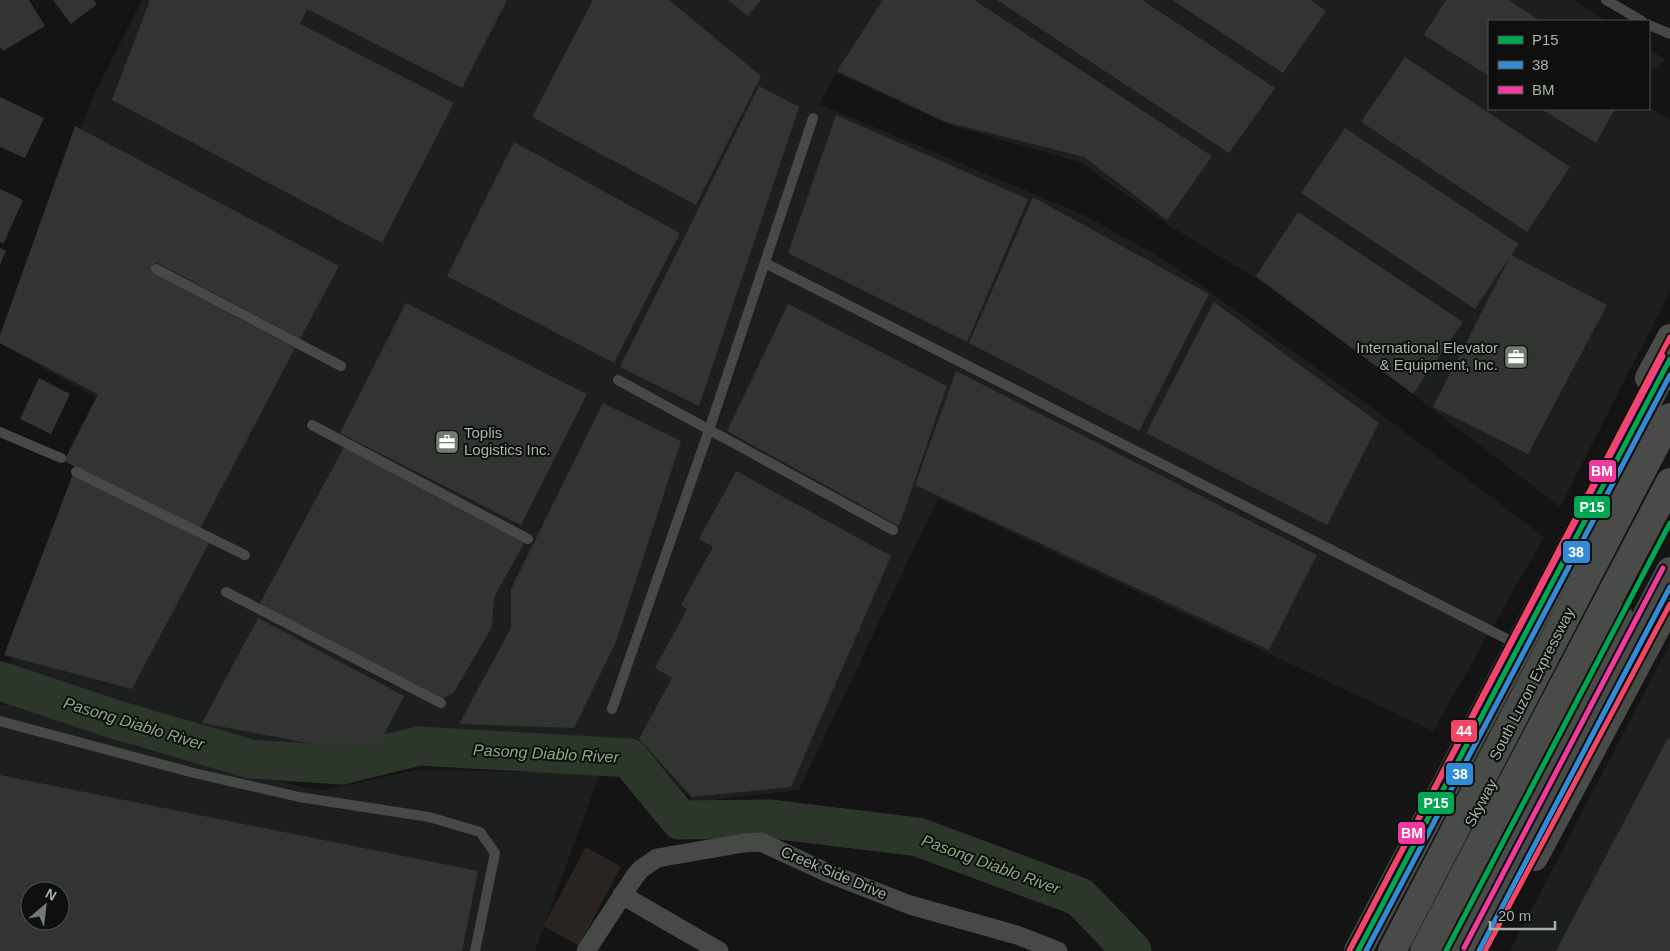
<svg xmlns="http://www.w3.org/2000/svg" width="1670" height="951" font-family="Arial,sans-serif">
<rect width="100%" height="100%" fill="#131413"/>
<path fill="#1d1f1e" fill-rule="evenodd" d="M142,0h1432l32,21h-117v88h160v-2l21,13v171l-110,216 -147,-113 -151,-112 -89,-54 -93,-66 -130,-37 -114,-52 -17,31 265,111 81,45 220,157 159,120 -111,194 -495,-233 -139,292 -105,12 -55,-57 -176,-12 -123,32 -75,-13 -255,-86 87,-268 -96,-54 89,-241z
M1649,49l17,11 -17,14z
M1670,642v309h-160l157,-302z
M10,704l144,48 166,39 96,-21 184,3 -65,178h-535v-245zM30,891h30v30h-30z"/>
<path fill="#292421" d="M586,847l35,20 -42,79 -36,-20z"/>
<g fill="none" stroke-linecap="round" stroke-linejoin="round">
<path stroke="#2c362a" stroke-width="39" d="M0,681l117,39 134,39 90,6 78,-19 210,12 51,62 91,-1 147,18 162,60 52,54"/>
</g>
<path fill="#323432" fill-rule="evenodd" d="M0,0h29l16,26 -42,25 -3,-4z
M53,0h41l3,4 -26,20z
M150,0h357l-45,88 -155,-79 -7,15 154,79 -72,140 -270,-143z
M593,0h76l92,76 -65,129 -164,-88z
M728,0h33l-13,16z
M883,0h91l238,156 -45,64 -83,-63 -138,-35 -109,-51z
M997,0h145l133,88 -46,65z
M1172,0h138l16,11 -43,62z
M1446,0h62l33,21h-52v55l-65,-41z
M1405,57l165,110 -43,65 -166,-110z
M759,86l40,21 -100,299 -79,-39z
M0,97l44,21 -19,40 -25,-11z
M1541,109h74l-19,34z
M836,115l192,84 -61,143 -179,-89z
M75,126l264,140 -39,73 -144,-77 -5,10 144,76 -96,183 -135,-70 34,-67 -98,-51v-8z
M1345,128l174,116 -8,11 96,50 -79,149 -95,-47 78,-152 -36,54 -174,-116z
M514,142l166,91 -66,130 -167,-87z
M0,189l23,11 -19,43 -4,-1z
M1033,197l176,97 -70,137 -170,-88z
M1298,212l165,110 -50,72 -157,-118z
M0,248l6,3 -6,14z
M1214,302l165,121 -52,102 -181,-92z
M406,303l181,91 -66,131 -181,-92z
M788,304l159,82 -48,140 -172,-95z
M956,371l361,184 -48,95 -354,-165z
M39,378l31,16 -19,40 -31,-15z
M603,403l78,38 -65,201 -42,86 -115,-4 52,-96v-39z
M345,445l180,96 -31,57 -2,29 -38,65 -15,9 -180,-96z
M736,471l155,85 -100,231 -99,10 -53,-58 33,-61 -17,-10 32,-59 -6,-4 32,-58 -14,-8z
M73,474l136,69 -77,146 -128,-34z
M258,618l146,78 -25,48 -49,3 -128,-24z
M1668,738l2,1v212h-114z
M0,775l478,96 -16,80h-462zM30,891h30v30h-30z"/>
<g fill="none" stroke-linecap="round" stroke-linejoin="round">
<path stroke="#464946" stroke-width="10" d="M1606,0l36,21
M1649,25l21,9
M765,263l746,378
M156,269l185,97
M618,380l275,150
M312,425l216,114
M0,432l61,26
M76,472l169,83
M226,592l215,111
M612,709l97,-279 104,-312
M0,721l194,52 105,24 130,20 51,15 15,21 -20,98"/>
<path stroke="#464946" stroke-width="19" d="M622,895l97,56
M586,951l49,-75 6,-7 16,-11 87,-15 17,-1 67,31 82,32 107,30 41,16"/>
<path stroke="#484b48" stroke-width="26" d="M1648,378l22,-41
M1535,858l135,-254"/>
<path stroke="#484b48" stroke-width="28" d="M1358,951l312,-592
M1392,951l278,-534
M1424,951l246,-469
M1446,951l174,-333
M1471,951l199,-380"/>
<defs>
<path id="bus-1" d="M1358,951l312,-592
M1446,951l224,-428"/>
<path id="bus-2" d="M1366,951l304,-576
M1479,951l191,-364"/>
<path id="bus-3" d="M1351,948l312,-592
M1464,948l199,-380"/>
<path id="bus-4" d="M1349,951l321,-614
M1485,951l185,-347"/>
</defs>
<use href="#bus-1" stroke="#0e0f0e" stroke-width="9"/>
<use href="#bus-2" stroke="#0e0f0e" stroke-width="9"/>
<use href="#bus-3" stroke="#0e0f0e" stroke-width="9"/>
<use href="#bus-4" stroke="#0e0f0e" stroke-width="9"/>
<use href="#bus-1" stroke="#00a651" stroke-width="5"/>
<use href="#bus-2" stroke="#338bd7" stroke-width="5"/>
<use href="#bus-3" stroke="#f13a9d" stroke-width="5"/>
<use href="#bus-4" stroke="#f34667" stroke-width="5"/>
</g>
<defs>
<symbol id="office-square" viewBox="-11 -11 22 22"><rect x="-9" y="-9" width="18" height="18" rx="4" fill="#727c72" stroke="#0e0f0e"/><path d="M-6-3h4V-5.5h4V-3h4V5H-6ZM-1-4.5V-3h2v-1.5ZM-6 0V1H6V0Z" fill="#fff"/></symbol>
</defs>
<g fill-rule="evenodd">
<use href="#office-square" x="1502" y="343" width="28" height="28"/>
<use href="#office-square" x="433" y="428" width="28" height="28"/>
</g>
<g text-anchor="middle" stroke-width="4" stroke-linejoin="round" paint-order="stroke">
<g font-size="15" fill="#a5b4a5" stroke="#0e0f0e" text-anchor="end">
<text x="1498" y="353">International Elevator<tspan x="1498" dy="17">&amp; Equipment, Inc.</tspan></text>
<text x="464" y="438" text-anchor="start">Toplis<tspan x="464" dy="17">Logistics Inc.</tspan></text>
</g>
<g font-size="15" fill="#a5b4a5" stroke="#0e0f0e">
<text transform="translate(1532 684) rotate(-63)" y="5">South Luzon Expressway</text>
<text transform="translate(1481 803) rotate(-62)" y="5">Skyway</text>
<text transform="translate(834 873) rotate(23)" y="5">Creek Side Drive</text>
</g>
<g font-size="16" font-style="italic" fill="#87ae7d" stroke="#0e0f0e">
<text transform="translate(134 723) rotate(17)" y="6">Pasong Diablo River</text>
<text transform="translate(546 753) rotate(3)" y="6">Pasong Diablo River</text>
<text transform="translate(991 864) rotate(20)" y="6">Pasong Diablo River</text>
</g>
</g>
<g stroke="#0e0f0e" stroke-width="2">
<rect x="1588" y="459" width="29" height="24" rx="5" fill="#f13a9d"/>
<rect x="1573" y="495" width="38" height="24" rx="5" fill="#00a651"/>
<rect x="1562" y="540" width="29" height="24" rx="5" fill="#338bd7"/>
<rect x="1450" y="719" width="28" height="24" rx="5" fill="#f34667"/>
<rect x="1445" y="762" width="29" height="24" rx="5" fill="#338bd7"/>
<rect x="1417" y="791" width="38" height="24" rx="5" fill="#00a651"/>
<rect x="1397" y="821" width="29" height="24" rx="5" fill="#f13a9d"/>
</g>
<g font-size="14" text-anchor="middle" font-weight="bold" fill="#fff">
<text x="1602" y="476">BM</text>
<text x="1592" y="512">P15</text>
<text x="1576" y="557">38</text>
<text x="1464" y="736">44</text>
<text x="1460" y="779">38</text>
<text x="1436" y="808">P15</text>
<text x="1412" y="838">BM</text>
</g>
<rect x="1488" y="20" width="162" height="90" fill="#0e0f0e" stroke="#4a514a"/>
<rect x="1498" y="36" width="25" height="8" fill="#00a651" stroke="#4a514a"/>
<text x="1532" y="45" font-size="15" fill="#a5b4a5">P15</text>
<rect x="1498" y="61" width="25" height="8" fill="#338bd7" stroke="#4a514a"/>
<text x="1532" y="70" font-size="15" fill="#a5b4a5">38</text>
<rect x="1498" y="86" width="25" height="8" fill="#f13a9d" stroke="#4a514a"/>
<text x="1532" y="95" font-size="15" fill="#a5b4a5">BM</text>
<g transform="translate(45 906) rotate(28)"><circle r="24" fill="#0e0f0e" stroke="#4a514a"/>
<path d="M0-4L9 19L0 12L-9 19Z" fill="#727c72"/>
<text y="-8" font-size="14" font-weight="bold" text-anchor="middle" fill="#a5b4a5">N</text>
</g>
<path d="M1490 921v8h65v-8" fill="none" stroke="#a5b4a5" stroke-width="2.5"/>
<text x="1498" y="921" font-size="15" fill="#a5b4a5" stroke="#0e0f0e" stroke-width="4" paint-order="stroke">20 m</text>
</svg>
